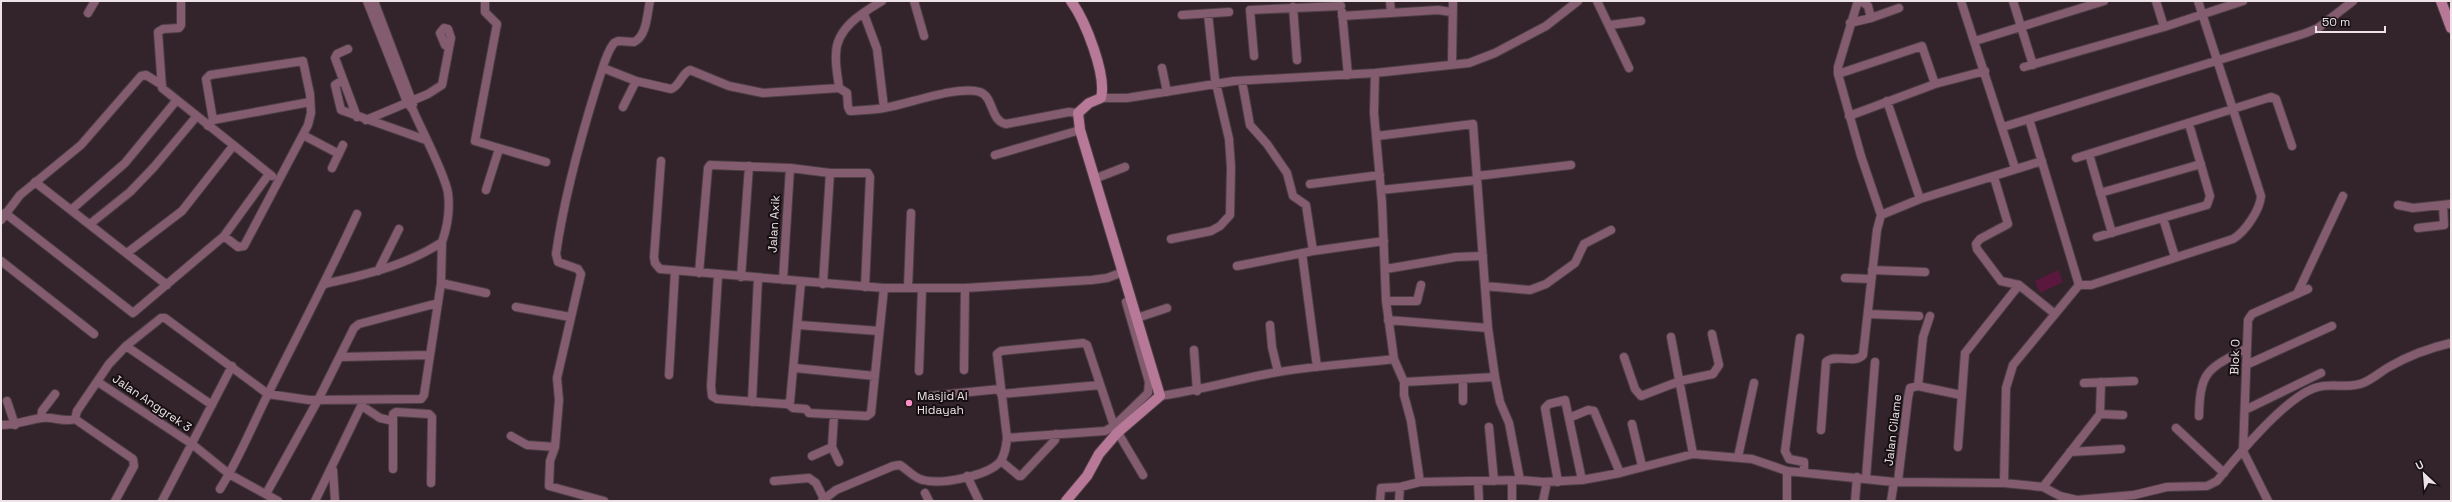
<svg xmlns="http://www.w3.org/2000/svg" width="2452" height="502" font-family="'Space Grotesk',sans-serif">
<rect width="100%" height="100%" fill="#33232a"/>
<path fill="#5a183e" d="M2058,270l5,12 -23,11 -5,-12z"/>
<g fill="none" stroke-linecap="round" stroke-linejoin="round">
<defs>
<path id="street" d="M181,1v24l-2,3 -16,1 -5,3 4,56 110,88
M374,1l39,103
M485,1v11l12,12 -22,117 71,21
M882,1c-20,12 -46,27 -46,53 -1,11 2,23 3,34l8,5 1,14 2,4c12,-1 23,-1 34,-3 24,-4 75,-23 96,-16 14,5 10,29 26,32l63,-12 9,1
M914,1l10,35
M1390,1l1,11
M1597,1l32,67
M1961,1l54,167
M2013,1l20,64
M2156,1l8,26
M1293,7l4,53
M1342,12l6,63
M88,13l7,-12
M864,14l13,35 7,59
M1182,15l47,-3
M1342,16l96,-6 13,2
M1850,23l21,-5
M1610,25l31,-4
M1975,41l129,-40
M348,49l-11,5 -2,4 22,59
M1254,56l-4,-46 91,-4
M1452,64l1,-63
M2024,67l140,-40 79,-26
M603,68l33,13 35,8c9,-3 10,-15 19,-19l39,16 34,7 76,-5
M1162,68l5,24
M1375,73l-1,40 8,90 4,98 8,58 10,23v13l7,26 9,61
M1838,74l84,-28 13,38
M343,80l-8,5 6,25 85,30
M1242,81l8,44 17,19 20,29 6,23 13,9 7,46
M1101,98h26l107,-17 141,-8 94,-10 26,-10 51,-27 32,-25
M1887,101l33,98
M623,107l13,-26
M1849,116l86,-32 50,-13
M2029,119l50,166
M213,120l97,-18
M366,120l62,-26 14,-9 9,-47 -3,-9 -4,-1 -4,5 5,12 4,3
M208,126l5,-6 -7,-41 4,-4 93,-14 7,33 1,19 -3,12 -64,121 -6,1 -14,-11
M2003,127l303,-94 12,-5 35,-27
M303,135l36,19
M1377,136l96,-12 15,204 7,49 5,25 9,21 11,57
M2089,154l23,79
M995,155l85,-25
M2076,158l195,-61 5,2 16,47
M661,161l-7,96 1,6 5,6 224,19h81l127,-8 15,-2 16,-6
M332,168l11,-23
M1477,176l94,-11
M1994,177l14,47 -28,15 -4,5 1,5 24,32 18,4 36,29
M1094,179l31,-12
M35,182l132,103
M1310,184l70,-9
M486,190l13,-41
M1381,190l96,-10
M2100,193l101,-29
M2398,205l15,3 38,-4
M71,210l54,-47 51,-62
M5,213l128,100 91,-77 45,-62
M1881,215l-20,-59 -23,-82v-7l19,-63 4,-3 7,5 3,12 28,-10
M2163,218l12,39
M1,220l19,-25 61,-50 60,-69 5,-1 16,10
M90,224l40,-32 24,-25 42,-50
M2418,228l26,-3 -1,-20
M2097,237l110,-32 3,-9 -21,-72
M1171,239l40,-8 9,-5 10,-11 1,-48 -2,-28 -14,-60 -7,-65
M127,253l55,-42 51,-65
M1302,253l15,114
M1,261l93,73
M1237,266l76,-15 71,-10
M1386,269l70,-12 27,-1
M1872,270l53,2
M378,271l21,-42
M699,273l9,-105 2,-3 80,3 40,5h38l2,4 -5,110
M718,276l-7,110 1,10 5,3 68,5 5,-2 11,-120
M741,277l8,-111
M1845,278l26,1
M783,280l7,-112
M441,283l45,10
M325,284c41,-10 81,-18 117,-42 5,-14 8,-33 6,-49 -3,-19 -26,-62 -35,-83l-6,-8 -40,-101
M823,284l7,-111
M2079,285h12l142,-46c12,-7 27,-29 28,-43l-63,-195
M1485,286l45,4 16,-6 29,-21 9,-19 27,-14
M908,288l3,-75
M2297,294l46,-98
M1386,301h31l4,-16
M516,307l54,10
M1868,314l51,2
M1137,318l30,-10
M1388,320l100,8
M799,325l80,6
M1270,325l2,22 6,25
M1671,337l22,117
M1800,338l-15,113 4,8 15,3v10
M126,346l86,59
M1194,350l3,41
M340,357l90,-2
M1624,357l11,32 6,7 39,-15 33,-7 6,-9 -7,-31
M2246,365l86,-39
M795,368l80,8
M964,370l1,-82
M919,371l3,-83
M669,375l6,-104
M1463,379v22
M98,382l94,62 37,30 49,27
M1404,382l91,-5
M2084,383l50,-2
M1918,386l43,9
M1001,394l99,-9
M930,396l70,-7
M1160,396c36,-5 71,-15 107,-22 42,-8 85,-10 127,-15
M7,401l8,24
M752,402l6,-124
M788,404l5,4 13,1 3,4 58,3 4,-3 13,-125
M362,406l18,12 13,3
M2245,410l76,-37
M2100,414l23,1
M834,415l-2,32 7,15
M2199,416c1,-46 9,-47 48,-68
M41,418l1,-7 13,-17
M1569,418l19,-8 6,1 26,62
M75,419l2,-8 32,-47 17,-18 35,-28h4l103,76 41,6 112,-1 3,-4 17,-112 1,-41
M75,419l58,40 1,7 -19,35
M1632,424l10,42
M1,425c14,0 27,-5 40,-7 13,-2 22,5 34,1
M1489,427l5,54
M2176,428l48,45
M1821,430l5,-68c10,-9 28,3 37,-7l14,-125 4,-15 39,-16 122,-38
M511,436l16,9 28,2
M1007,438l98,-7 9,-5 34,-33 1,-11 -23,-80
M1958,447l7,-94 54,-68
M2070,452l51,-3
M812,456l20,-9
M1738,457l16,-74
M1001,461l18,15h2l34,-36 1,-6
M393,469v-55l3,-2 33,2 3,3 -1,66
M333,470l2,31
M967,476l12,25
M1866,478l9,-116
M774,481l35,-3 7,5 8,16
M1478,481l1,20
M1512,481v20
M1898,481l10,-83 2,-10 8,-2 5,-49 7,-21
M1558,482l-13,-74 4,-4 16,-4 17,80
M2004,483l2,-95 7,-23 66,-80
M2043,487l57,-73 1,-32
M220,489c19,-30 32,-63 48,-95 30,-60 61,-119 89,-180
M925,493l4,8
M266,494l52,-94 36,-72 5,-4 79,-21
M162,501l70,-135
M315,501l49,-101
M604,501l-55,-15 1,-25 5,-14 4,-47 -2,-22 24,-104 -3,-5 -20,-7 -2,-8c8,-57 24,-114 41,-169 5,-13 8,-31 17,-42l4,-2 16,1c13,-6 13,-28 16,-41
M822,501l14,-11 57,-24 7,-1c8,5 14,13 23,15 18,5 64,-4 77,-18 5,-7 6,-15 7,-24l-10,-84 4,-3 82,-8 4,2 27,81 29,49
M1380,501l1,-13 19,-1 20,-5 100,-2 23,2 39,-2 38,-7 73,-19 59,5 35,12 107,11 110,1 39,4 17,9 17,4 57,-5 33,-8 40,-1 10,-5c19,-24 71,-87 101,-94 15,-4 31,2 45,-4 10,-4 17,-11 26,-16 19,-11 40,-19 62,-24
M1399,501l1,-14
M1543,501l4,-19
M1787,501v-30
M1855,501l2,-24
M1891,501l3,-19
M2268,501l-25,-50 5,-131 4,-6 56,-25"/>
<path id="secondary" d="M2441,1l10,27
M1066,501l21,-25 12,-22 18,-21 43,-37 -80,-266 -2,-17 11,-10 12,-5c6,-23 -16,-78 -30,-97"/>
</defs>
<use href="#street" stroke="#4d3e44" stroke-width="10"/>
<use href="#secondary" stroke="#4d3e44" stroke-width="12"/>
<use href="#street" stroke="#835d6f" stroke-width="8"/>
<use href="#secondary" stroke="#b77997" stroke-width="10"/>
</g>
<circle fill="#fb8fc6" stroke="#160f12" stroke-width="1.5" cx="909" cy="403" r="4"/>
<g text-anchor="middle" stroke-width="4" stroke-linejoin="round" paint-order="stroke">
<g font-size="12" fill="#ede2e6" stroke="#160f12">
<text transform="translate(774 224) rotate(-87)" y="4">Jalan Axik</text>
<text transform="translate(2235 357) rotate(-88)" y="4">Blok O</text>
<text transform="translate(152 403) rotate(34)" y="4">Jalan Anggrek 3</text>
<text transform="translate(1893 430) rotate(-83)" y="4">Jalan Cilame</text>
</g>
<g font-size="12" fill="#ede2e6" stroke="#160f12" text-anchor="start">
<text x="917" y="400">Masjid Al<tspan x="917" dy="14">Hidayah</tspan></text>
</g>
</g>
<rect width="2452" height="502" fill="none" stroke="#ede2e6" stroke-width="4"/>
<g transform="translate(2424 474) rotate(334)" stroke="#160f12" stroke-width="3" paint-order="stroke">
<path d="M0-3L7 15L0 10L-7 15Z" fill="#ede2e6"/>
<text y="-6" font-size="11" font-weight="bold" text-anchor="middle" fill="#ede2e6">U</text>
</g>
<path d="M2316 26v6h69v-6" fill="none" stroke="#ede2e6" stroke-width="2"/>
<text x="2322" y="26" font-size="12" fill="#ede2e6" stroke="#160f12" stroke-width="3" paint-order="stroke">50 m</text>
</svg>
